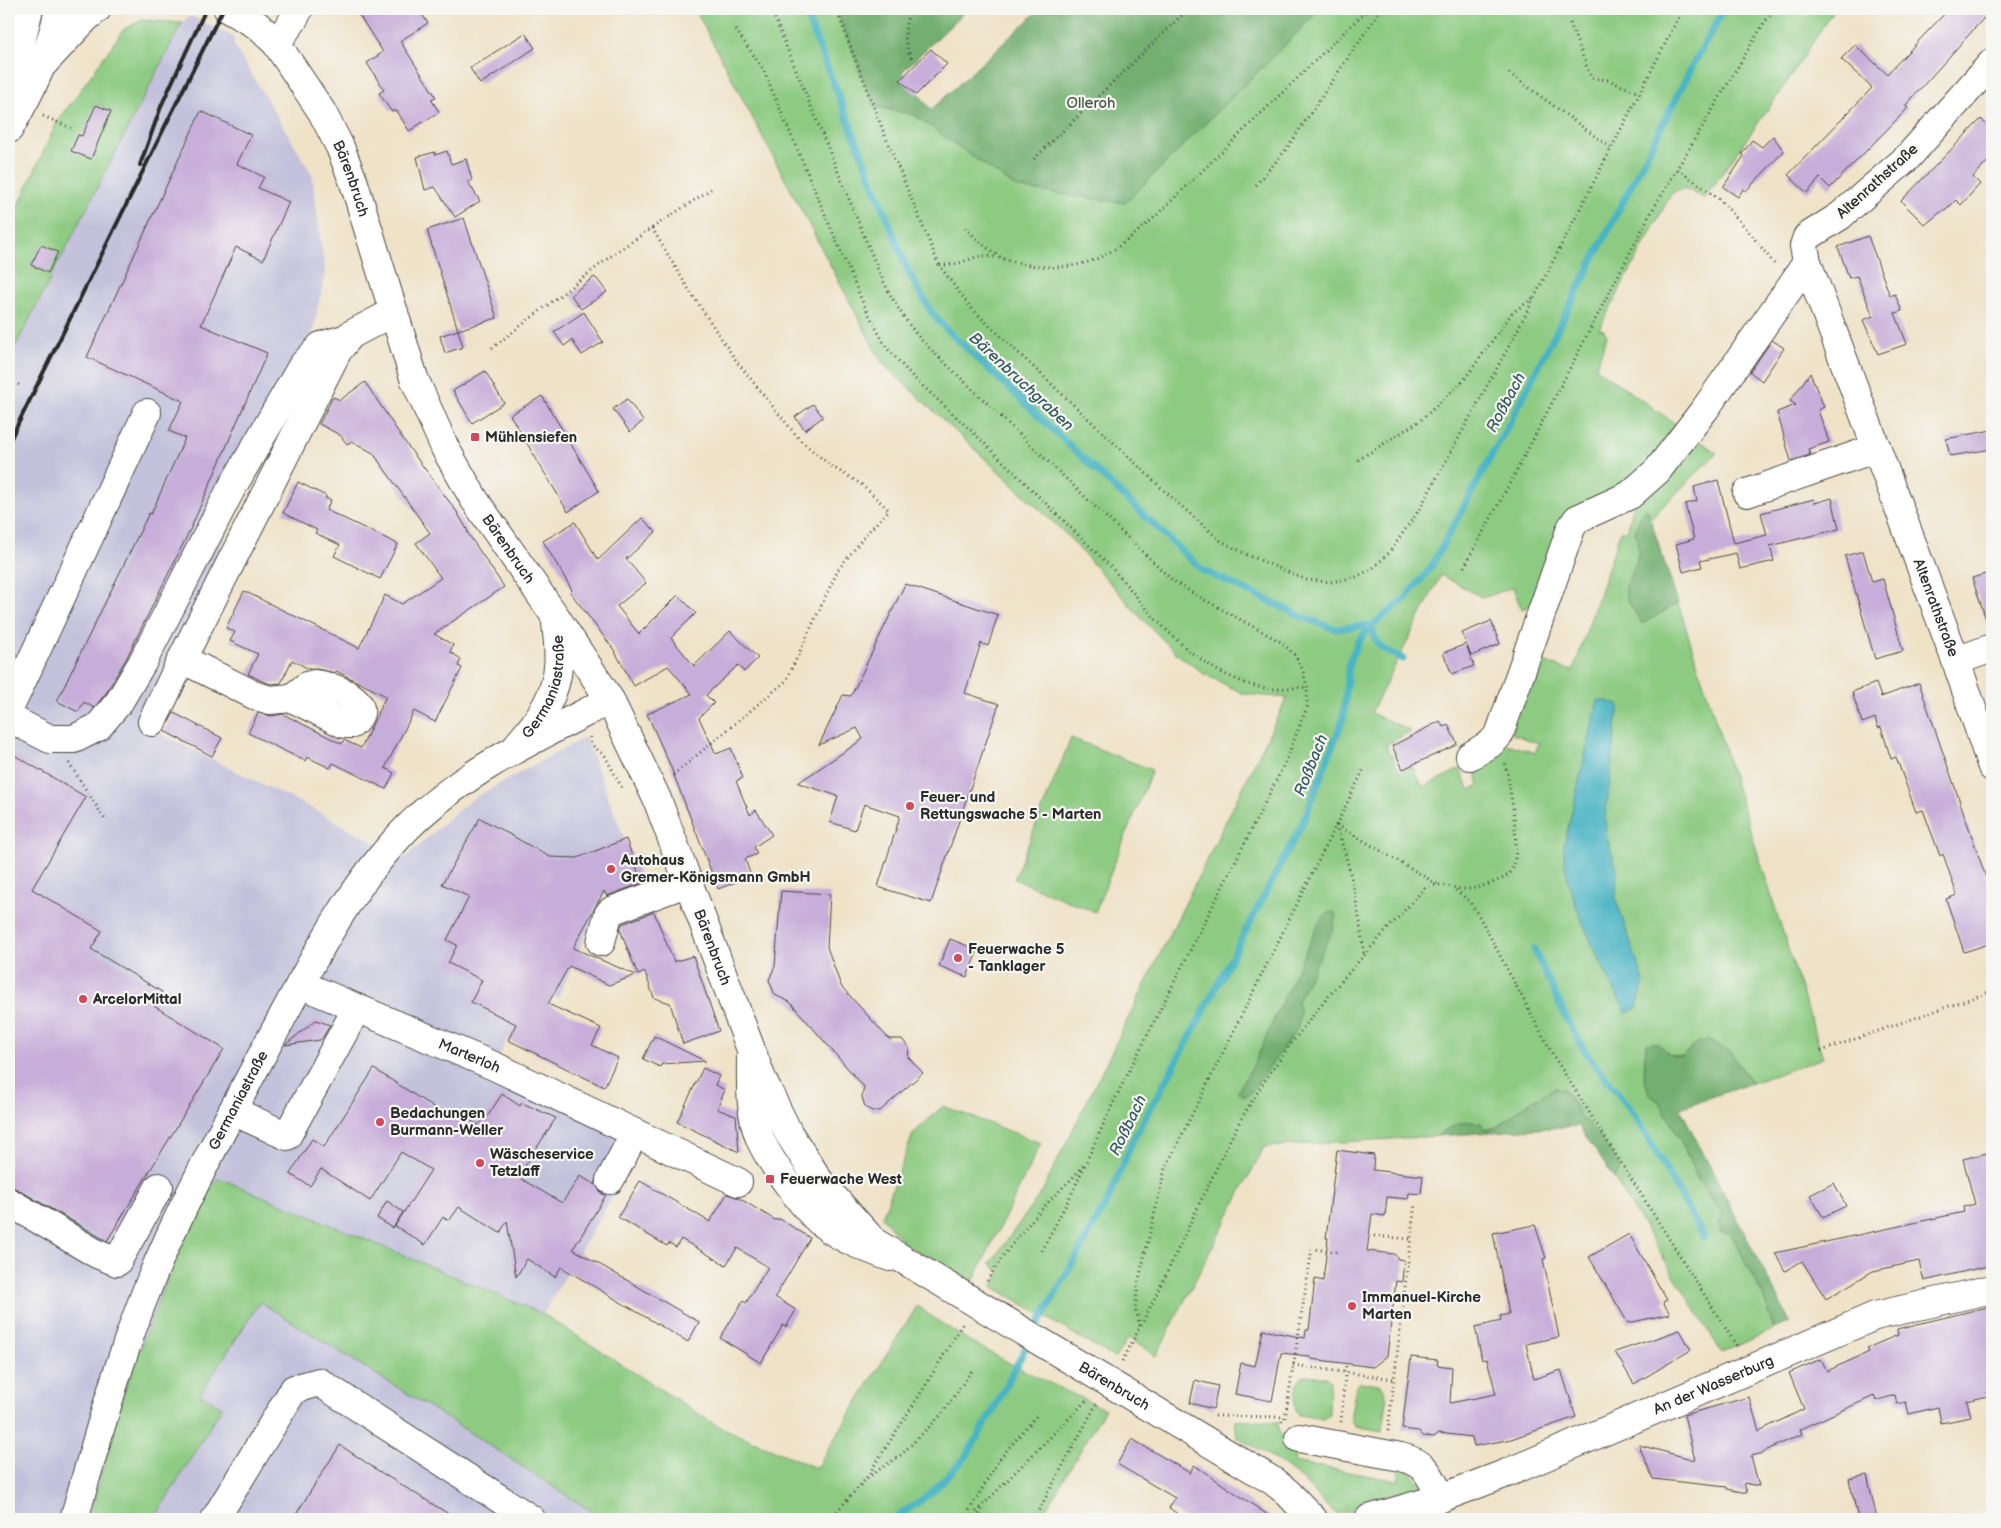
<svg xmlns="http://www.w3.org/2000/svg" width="2001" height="1528" font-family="'Balsamiq Sans',sans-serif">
<rect width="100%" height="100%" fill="#f6f6f2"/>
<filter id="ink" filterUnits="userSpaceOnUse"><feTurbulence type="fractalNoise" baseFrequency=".02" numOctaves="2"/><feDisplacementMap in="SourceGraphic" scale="10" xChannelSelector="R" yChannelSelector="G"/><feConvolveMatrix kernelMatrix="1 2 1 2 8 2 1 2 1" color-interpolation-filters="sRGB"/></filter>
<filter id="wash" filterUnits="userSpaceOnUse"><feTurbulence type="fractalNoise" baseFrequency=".0096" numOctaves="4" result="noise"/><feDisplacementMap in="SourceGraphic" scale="20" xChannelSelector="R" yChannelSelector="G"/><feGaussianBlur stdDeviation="1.12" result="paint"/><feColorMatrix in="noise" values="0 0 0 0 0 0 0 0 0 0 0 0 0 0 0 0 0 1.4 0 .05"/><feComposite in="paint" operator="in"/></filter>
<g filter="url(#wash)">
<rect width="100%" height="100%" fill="#efe2c7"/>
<path fill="#c3c1db" d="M190,16l44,21v8l78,129 13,99 -14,67 -169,385 169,83 94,50 52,-47 20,-15 108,-59 56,144 -39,15 -44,102 -24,-11 -40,79 151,76 -102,172 -74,118 134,87h-594v-1160l173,-336z"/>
<path fill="#8dcb82" stroke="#5c7b56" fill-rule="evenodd" d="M695,9h141l38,97 40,9 211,88 196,-194h513l-44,69 -86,121c-14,-9 -18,-15 -33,-5l-72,135 5,1 3,6 -11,32 121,85 -67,66 -3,-10 -12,23 4,17 -3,14 -1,48 7,13 36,-21 145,455 -71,25 -22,-31 -23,-12 -17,9 -7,7c-3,0 -9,0 -12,-1 -12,-6 -7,-14 -25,-11l-2,26 5,23 11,10 23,42 16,37 24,32 -2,17 10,3 32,62 11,33 -52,24 -108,-175 5,-7 -31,-48 -8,-7 -10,-20 -64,25c-20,15 -34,4 -55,7 -5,0 -10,5 -14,8l-173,11 -108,209 -28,-18 -13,20 -123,-72 8,-14 -10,-8 53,-74 244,-492 -43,-4 -40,-20 -28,-21 -33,-33 -76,-85 -185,-172zM1639,481l-12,51 -6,-2 -48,141 -40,-12 -21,75 27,9 -4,10 -28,-9 -30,22v12l2,7 -10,5 -9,-21 -37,18 -11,-21 -12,6 -14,-27 25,-14 -40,-18 70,-138 42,23 30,-11 8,22 16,-5 40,-92z
M142,20l40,3 -173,336v-133l47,-102 68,-95z
M1071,738l81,32 -57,142 -81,-33z
M943,1106l98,37 -68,139 -67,-37 -24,-28 31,-83z
M219,1178l324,136 173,111 100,43 101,-162c58,43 123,73 188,103l-65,110h-437l-134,-87 -209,-130 -60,92 22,13 -68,112h-66l39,-136 53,-139 31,-59z
M1306,1375l20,2 4,4 -1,29v5l-6,4 -24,-4c-8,-9 -5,-36 7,-40z
M1360,1382c6,1 15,0 20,3 12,7 4,34 2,46l-27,-5 -5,-7 6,-33z
M1235,1420l43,2c-1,14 7,18 19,21l-3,19 104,19 2,-18 24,23 -52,14 -23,12 -13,1c-14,-8 -22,-23 -34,-33 -20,-18 -42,-30 -65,-43z"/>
<path fill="#72af70" stroke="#4e6d4e" d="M836,9h132l-66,63 29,38 109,-101h281l-196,194 -108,-15 -103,-73 -40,-9z
M1647,509l31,94 -36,21 -16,-26v-11l10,-24 3,-14 -4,-17 4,-14z
M1334,912l2,4 -3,13 -36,73 3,9 -2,17 -48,65 -6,3 -6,-4c4,-11 12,-20 17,-30 21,-48 43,-95 66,-143l6,-6z
M1707,1040l23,12 22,31 -72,25 110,214 -16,7 -11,-33 -32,-62 -10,-2 -3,-10 5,-8 -24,-32 -16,-37 -23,-42 -11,-10 -5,-14 2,-35c18,-3 13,5 25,11 3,1 9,1 12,1l15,-14z
M1554,1088l9,1 7,8 10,19 19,20 20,29v6l-5,7 -35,-52 -142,10c14,-10 27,-17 44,-13l4,7 12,-2 28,-23z"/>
<path fill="#48b4c4" stroke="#3a7078" d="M1598,700l21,4 -14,115 2,19 10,32 -1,30 28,81 -7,27 -11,5c-21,-43 -65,-121 -62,-168z"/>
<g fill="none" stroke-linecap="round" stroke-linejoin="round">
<path stroke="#48b4c4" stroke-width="7" d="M804,9l104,262 23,41 16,18 255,240 101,47 32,12 37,-4
M1372,625c2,23 12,24 31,34
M1534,949l34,73 18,31 49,62 69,122
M1034,1332l75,-134 24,-58 58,-105 113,-215 39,-101 6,-57 10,-22 13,-15 33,-26 26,-32 81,-149 183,-357 29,-52
M894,1519l36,-25 35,-36 29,-49 35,-68"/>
</g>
<g id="blocks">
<path fill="#c7add9" d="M355,9h63l10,14 -28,18 36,56 -5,2 8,13 -30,19 -12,-20h-6l-12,-18 5,-3 -17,-27 16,-11z
M1949,9h43l-87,97 3,2 -78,80 -10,-10 -13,15 -19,-18 84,-87 -31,-29 14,-14 32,29z
M525,33l10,15 -55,36 -10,-16z
M931,49l16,15 -31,31 -16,-15z
M96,105l15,6 -20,48 -20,-8 7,-16 4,1z
M201,111l50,24 -14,29 27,13 -6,11 31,14 -26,58 -27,-13 -35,78 66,28 -77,177 -64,129 -20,34 -12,15 -10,-6 -6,10 -21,-11 92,-188 2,1 34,-76 -16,-7 14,-30 -96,-44z
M1981,119l11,11v27l-19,20 7,7 -19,21 -5,-5 -11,11 -2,-1 -18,15 -24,-24z
M1773,136l11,15 -38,40 -3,-2 -5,8 -15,-10 21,-31 -2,-2 10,-14 10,7z
M447,151l4,13 15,-5 6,21 -4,2 12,19 -25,16 -20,-30 -10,3 -8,-33 18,-5v3z
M464,218l33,100 -39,12 -31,-100z
M1868,236l22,60 5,-2 7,17 -7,2 12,31 -29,10 -15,-34 10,-4 -16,-40 -8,2 -11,-31z
M41,245l17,7 -10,21 -17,-8z
M594,277l3,2 10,13 -26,17 -10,-14z
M584,312l19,30 -21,13 -10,-15 -8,6 -10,-14z
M458,330l5,17 -18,6 -5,-17z
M1772,340l12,8 -22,33 -12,-9z
M485,371l19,32 -32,20 -19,-32z
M1810,373l14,34 -6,3 11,32 -21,7 2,6 -19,6 -14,-49 19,-7 -6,-4z
M365,382l42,63 50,67 11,19 -1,1 37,55 -70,47 19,11 -3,7 11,7 -3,7 4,2 -27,54 -21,-11 -29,57 9,5 -8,16 -53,-26 -3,5 -23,-11 -2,4 -57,-28 10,-20 13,3 12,-2 59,30 2,-4 17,8 25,-52 -50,-25 -1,2 -18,-4h-8l-17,-9 -11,23 -10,1 -9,-3 -14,-7 10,-20 -28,-13 5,-9 -9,-4 18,-37 115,57 26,-53 17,9 39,-26 -25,-35 14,-10 -57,-80 -21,-12 -5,3 -7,-9 -21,-11 14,-27 7,3z
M542,396l57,95 -31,21 -58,-97z
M627,399l16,22 -13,11 -17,-23z
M813,404l10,13 -18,13 -10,-13z
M1992,430v19l-42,7 -4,-17z
M1718,480l16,63 33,-8 -6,-22 53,-14 1,4 17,-5 7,31 -69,17 4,15 -34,8 -4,-16 -36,8 2,6 -19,5 -7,-28 18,-5 -9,-35 12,-3 -3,-14z
M298,482l28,14 -1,2 6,2 -5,10 72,34 -18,35 -46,-23 6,-11 -25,-12 2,-3 -34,-17z
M642,518l14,14 -30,27 20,24 -29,23 22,28 39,-39 18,18 -25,25 23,28 36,-35 28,27 -14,14 -6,-7 -32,30 8,8 -15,15 17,36 15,-6 12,30 -7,3 14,34 6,-5 16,25 -18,12 3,7 -12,5 6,17 -33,13 -48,-124 -23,-51 45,-20 -24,-28 -34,20 -20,-36 -44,-58 2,-2 -29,-49 32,-19 23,38z
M1863,551l9,31 11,-3 20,72 -28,8 -30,-103z
M1992,572v56h-3l-17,-50z
M905,584l93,31 -10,31 -7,-3 -16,50 34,11 -68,199 -53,-16 22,-71 -36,-12 -9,26 -25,-8 8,-26 -40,-13 65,-44 -6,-11 -38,17 24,-50 8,1z
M1491,621l9,23 -29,12 -9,-23z
M1466,644l8,22 -22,8 -9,-21z
M1876,683l5,14 38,-14 73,212v48l-28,9 -18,-53 11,-4 -14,-41 -3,2 -17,-46 -7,2 -20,-55 -5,2 -10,-32 -3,1 -3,-10 -13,5 -10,-31z
M174,713l48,25 -10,18 -48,-25z
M1440,721l3,6 5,-2 9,18 -5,4 -49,22 -11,-23z
M9,752l77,45 -54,92 70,42 -11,18 71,43 -8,14 70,43 -117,192 -90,-52 -8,-3z
M480,818l70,39 27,1 49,-19 16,44 -35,13 -3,-5 -31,57 63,27 -27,10 -40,-19 -21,38 53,24 -9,17 26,13 -14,29 -96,-47 8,-16 -45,-22 11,-22 -34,-17 9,-18 -10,-5 22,-43 -27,-13z
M781,891l49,3 -3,53 14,39 48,53h13l7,9 -1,9 15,16 -43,38h-8l-7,-4 -3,-10 2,-10 -74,-85 -15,-7 -6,-15 6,-14z
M654,912l20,50 19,-6 26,75 -36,13 -13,-41 -16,-5 -9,-26 -7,3 -18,-45 2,-6z
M950,939l28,11 -11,27 -28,-11z
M316,1020l14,5 -7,12 -3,3 -35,5z
M654,1036l51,25 -43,3 -2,3 -17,-8z
M703,1068l16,8 -4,9 10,5 -8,19 19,7 3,36 -62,-30z
M374,1069l78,50 4,-8 22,14 11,-11 13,-20 18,12 2,-3 34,15 -38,59 44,26 18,-27 16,9 6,9 4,1 -33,54 126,73 -11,20 -127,-75 -6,10 -28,-18 -11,18 -9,-56 -7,12 -41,-26 -10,14 -6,-4 -18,28 -30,-19 36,-56 -30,-18 -31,49 -49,-32 -11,17 -20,-12 22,-35 12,8z
M1337,1150l37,5 -1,15 50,6 -2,18 -12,-1 -1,6 -21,-2 -2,19 -13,-2 -5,37 27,3 4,5 6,1 -2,22 -6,-1 -9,75 -14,11 -62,-8 -2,-3 -28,-3 -9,48 -37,-7 6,-31 14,3 8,-36 42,8 1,-8h3l6,-51 8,2 5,-43h-2z
M1987,1153l5,19v93l-68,16 -5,-20 -46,10 -47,28 -24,-38 -17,10 -10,-18 189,-41 -1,-5 12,-3 -12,-45z
M640,1181l70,41 17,-28 12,4 36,22 5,-1 30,19 -35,59 21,13 -10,17 -3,-2 -22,38 -41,-25 23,-37 3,2 22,-36 -31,-19 -11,17 -45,-26 -5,8 -7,-4 -2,3 -49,-29z
M1834,1183l12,23 -23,11 -13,-22z
M387,1201l16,11 -10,16 -16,-10z
M1535,1225l11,33 -3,1 16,78 -33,7 8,35 27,-9 15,47 -68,23 -34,6 -2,-9 -33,-4 -5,4 -11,-1 -4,-5 -17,-2 9,-72 27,3 -1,5 15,2 -2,36 46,-9 -9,-35 -5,1 -7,-33 26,-6 -1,-5 9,-2 -16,-81z
M1629,1234l38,66 -4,2 7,12 -42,9 -39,-66z
M1992,1306v85l-5,1 1,4 -21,5 4,16 -30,6 -3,-16 -29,7 -3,-12 -9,2 -2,-9 -19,6 -2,-5 -74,33 2,5 -35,16 -3,3 -13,3 8,30 -15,-3 3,10 -20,-4v-2l-74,-8 -14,-34 56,15 -11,-45 65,-18 10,34 45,-22 -15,-36 32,-14 6,12 42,-19 -2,-4 31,-13 -1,-6z
M1680,1330l11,20 -57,34 -19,-32z
M1195,1380l23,6 -5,23 -23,-6z
M1132,1439l58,34 4,-8 80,54h-89l-16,-11 6,-10 -58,-34z
M340,1445l37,25 80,49h-164z
M1867,1475l10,44h-19l-9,-40z"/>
</g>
</g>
<g filter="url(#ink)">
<use href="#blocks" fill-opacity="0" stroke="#484642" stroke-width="1"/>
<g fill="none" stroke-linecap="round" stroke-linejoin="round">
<defs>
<g id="minor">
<path d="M276,43l16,-21 7,-13"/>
<path id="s1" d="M1992,63l-85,95 -67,58 -33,21 -3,9 3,16 149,399 36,106"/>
<path d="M9,81l8,-23 12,-49"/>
<path d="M9,129c22,-38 41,-76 50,-120"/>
<path d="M1747,493l130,-45"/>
<path d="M182,659l74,37 14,4 22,-2"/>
<path d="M1956,661l36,-13"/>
<path d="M314,684c19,2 65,17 38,40h-8l-52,-26 15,-12z"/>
<path d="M9,709l138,-296"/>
<path d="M9,718l41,21h24l24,-12 21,-25 23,-39 88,-172 72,-125 19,-20 27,-8"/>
<path d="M152,722l30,-63 155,-307 13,-17 44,-23"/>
<path id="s2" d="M519,743c19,-21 37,-47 39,-76 2,-17 -1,-35 -3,-51"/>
<path d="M1470,756l20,-12 9,-9 72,-207 6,-9 53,-24 27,-24 48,-62 86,-123 16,-24"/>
<path d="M601,942l7,-27 3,-4 78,-29"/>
<path id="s3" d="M300,984l194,82 244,116"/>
<path d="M751,1052c0,28 -2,61 9,87 9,21 46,73 64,86 19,15 44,24 66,32"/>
<path d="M233,1111l54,25 70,-128"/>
<path d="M610,1180l25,-47"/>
<path d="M9,1202l88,52 20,8 42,-75"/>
<path d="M1299,1438l102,19c26,6 29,19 40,41"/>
<path id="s4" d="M74,1519c27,-94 53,-190 94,-279 31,-68 67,-134 102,-200 40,-74 78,-152 138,-213 57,-57 131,-90 202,-127"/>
<path d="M215,1519l79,-130 25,-7 212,137"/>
<path id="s5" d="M1369,1519l72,-21 66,-25 368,-157 117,-27"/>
</g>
<g id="major">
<path id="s6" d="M228,9l29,16 19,18 46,69 18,35 14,36 60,195 31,70 29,51 81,117 55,84 47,99 105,280 27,55 31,48 54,60 399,239 14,11 26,27"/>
<path d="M9,24l3,7 5,27"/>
<path d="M44,63l42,-45 11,-9"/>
</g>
</defs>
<use href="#minor" stroke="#484642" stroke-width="30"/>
<use href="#major" stroke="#484642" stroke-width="30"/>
<path stroke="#484642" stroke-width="3" stroke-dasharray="1 4" stroke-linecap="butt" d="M771,9l108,263c12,26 25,48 44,70l249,238 22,14 87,48 14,13 8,16 4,16v20l-22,56 -170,336 -43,94 -32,61
M836,9l48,124 55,132 32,43 200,189 50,44 27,14 59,25 24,2 25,-5 17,-9 16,-15 30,-43 96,-175 168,-326
M911,9c-8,18 -8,33 1,50
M1570,23l21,55 17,2 31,13
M736,30l27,39 99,232 24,46 27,30 65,60 134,131 46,54 31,29 29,20 29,13 22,5 38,-2
M1509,73l102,75
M43,116l28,12
M1034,159l154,-150
M1678,169l41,30 27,29 30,38
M1256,185l29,-34 96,-142
M652,228l37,62 48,72 63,78 31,26 30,18 28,26 -22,23 -29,37 -52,111 -114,95
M965,228l17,16 21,15
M940,265c6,0 13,0 19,-2 7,-2 15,-6 22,-7 18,-1 38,9 57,10 55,6 80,-17 119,-51l211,-206
M492,348l127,-98 92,-61
M9,380l10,5
M1358,460l63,-40 43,-40 48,-67 21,-15
M1464,567l51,-93 134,-258 115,-193 11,-14
M590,737l1,7 14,12 18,34
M69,763l37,58
M1336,825c15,42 23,86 28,130
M1337,825l100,59
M1456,890l14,12 9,14 74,139 185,293
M1821,1051l171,-60
M1374,1236l36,3
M987,1281c18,-31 43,-59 67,-85 10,-10 21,-19 29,-31
M1140,1326l-5,-19 4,-28 26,-110 200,-402
M1122,1361c31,-56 57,-115 85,-173 14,-29 27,-59 45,-87 48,-78 112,-146 173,-213 4,-1 8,-3 12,-3 12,-1 22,7 38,3 10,-2 28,-8 35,-15 14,-16 -1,-90 -5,-111
M1293,1365l101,14
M1215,1416l66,1 1,5
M1285,1418l27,-169 27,3
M1341,1422l5,-58
M1388,1431l27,-228
M867,1478l34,-23 41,-41 31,-45
M830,1519l35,-39 59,-92 39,-65
M964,1519l37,-62 37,-43
M969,1519l119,-120
M977,1519l5,-10
M1034,1519l63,-116"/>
<use href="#minor" stroke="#fff" stroke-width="28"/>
<use href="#major" stroke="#fff" stroke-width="28"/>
<path stroke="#2b2b2b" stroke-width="4" d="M140,165l22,-61 44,-95
M9,442l214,-433"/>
</g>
</g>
<g fill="#d1495b" stroke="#f6f6f2" stroke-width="2">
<rect x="470" y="432" width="10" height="10" rx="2.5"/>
<circle cx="910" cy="806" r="5"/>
<circle cx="611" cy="869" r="5"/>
<circle cx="958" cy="958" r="5"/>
<circle cx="83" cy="999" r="5"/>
<circle cx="380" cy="1122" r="5"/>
<circle cx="480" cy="1163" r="5"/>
<rect x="765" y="1174" width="10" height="10" rx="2.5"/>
<circle cx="1352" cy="1306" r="5"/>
</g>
<g text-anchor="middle" stroke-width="4.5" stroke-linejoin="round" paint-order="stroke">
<g font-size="15" fill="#485b45" stroke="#f6f6f2">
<text x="1091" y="108">Olleroh</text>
</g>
<g font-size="15" fill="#2b2b2b" stroke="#f6f6f2">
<text dy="5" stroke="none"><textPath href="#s6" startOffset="215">Bärenbruch</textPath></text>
<text transform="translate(1877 181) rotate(-42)" y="5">Altenrathstraße</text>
<text dy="5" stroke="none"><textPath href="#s6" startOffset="620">Bärenbruch</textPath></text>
<text dy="5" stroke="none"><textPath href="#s1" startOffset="650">Altenrathstraße</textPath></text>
<text dy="5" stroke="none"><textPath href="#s2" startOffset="64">Germaniastraße</textPath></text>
<text dy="5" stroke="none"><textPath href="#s6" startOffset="1070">Bärenbruch</textPath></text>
<text dy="5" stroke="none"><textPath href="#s3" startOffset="184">Marterloh</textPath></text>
<text dy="5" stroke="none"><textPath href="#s4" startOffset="451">Germaniastraße</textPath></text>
<text dy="5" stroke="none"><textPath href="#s5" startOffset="370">An der Wasserburg</textPath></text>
<text dy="5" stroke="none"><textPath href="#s6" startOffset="1690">Bärenbruch</textPath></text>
</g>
<g font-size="15" font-weight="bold" fill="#2b2b2b" stroke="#f6f6f2" text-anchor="start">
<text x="485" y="442">Mühlensiefen</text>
<text x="920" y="802">Feuer- und<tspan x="920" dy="17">Rettungswache 5 - Marten</tspan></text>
<text x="621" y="865">Autohaus<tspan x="621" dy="17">Gremer-Königsmann GmbH</tspan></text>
<text x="968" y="954">Feuerwache 5<tspan x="968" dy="17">- Tanklager</tspan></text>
<text x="93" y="1004">ArcelorMittal</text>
<text x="390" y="1118">Bedachungen<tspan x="390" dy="17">Burmann-Weller</tspan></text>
<text x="490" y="1159">Wäscheservice<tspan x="490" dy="17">Tetzlaff</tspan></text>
<text x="780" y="1184">Feuerwache West</text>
<text x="1362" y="1302">Immanuel-Kirche<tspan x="1362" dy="17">Marten</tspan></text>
</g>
<g font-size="16" font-style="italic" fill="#355b61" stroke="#f6f6f2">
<text transform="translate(1022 381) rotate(43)" y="6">Bärenbruchgraben</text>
<text transform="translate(1505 402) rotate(-62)" y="6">Roßbach</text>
<text transform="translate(1310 765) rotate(-68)" y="6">Roßbach</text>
<text transform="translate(1127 1125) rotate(-64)" y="6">Roßbach</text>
</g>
</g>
<rect width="2001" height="1528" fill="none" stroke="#f6f6f2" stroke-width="30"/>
</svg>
